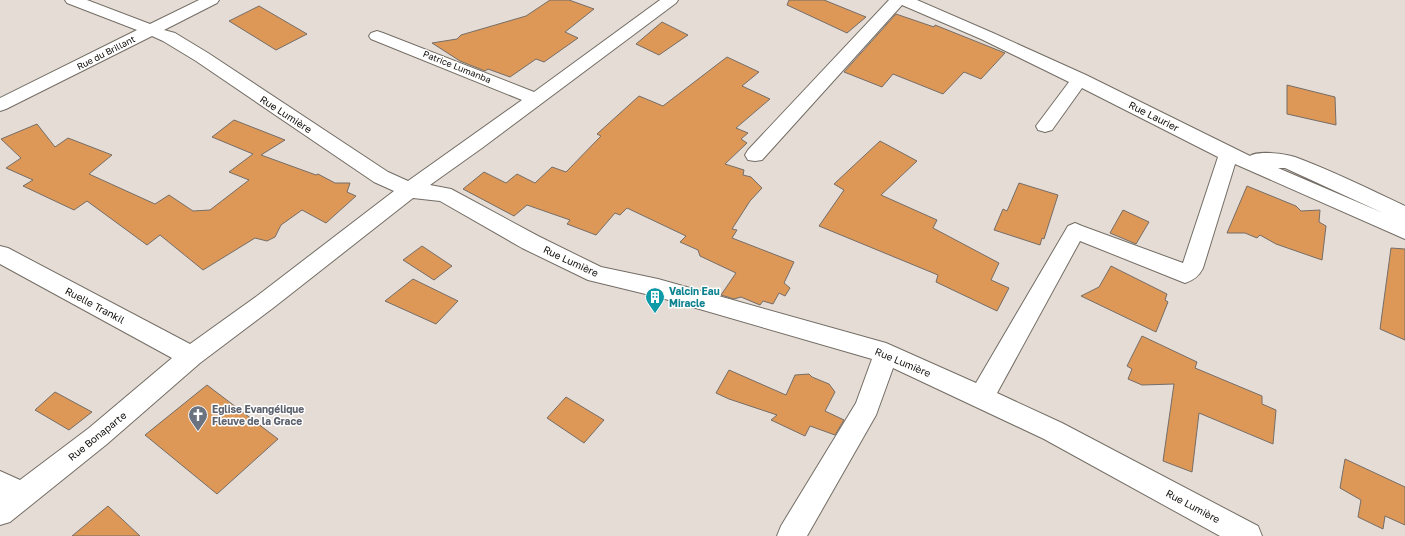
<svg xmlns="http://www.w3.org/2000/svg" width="1405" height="536" font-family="'Golos Text',sans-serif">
<rect width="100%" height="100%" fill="#e5ddd5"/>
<path fill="#dd9858" stroke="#756d67" d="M550,0h19l25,9 -29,23 13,6 -34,24 -8,-3 -26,18 -22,-8 -3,2 -25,-10 -28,-18 25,-4 4,-4 65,-19z
M789,0h35l42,17 -19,16 -60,-28z
M259,6l48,28 -31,16 -47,-29z
M896,14l38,13 1,-2 70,28 -24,26 -17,-7 -21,22 -50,-20 -11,13 -38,-15z
M662,22l26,13 -29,20 -23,-11z
M727,57l32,15 -17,14 28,13 -34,29 12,5 -7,6 6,4 -22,21 19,6 -1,5 8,2 11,11 -12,13 -18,28 5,1 -5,8 62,24 -10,21 6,5 -5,8 -6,-3 -6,11 -10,-3 -3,4 -19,-8 -7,2 -13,-4 15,-22 -36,-17 -2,-6 -18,-8 6,-6 -59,-28 -7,7 -5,-2 -19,22 -29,-11 3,-4 -43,-15 -13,11 -51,-27 21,-17 22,11 11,-9 18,9 17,-16 14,5 35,-36 -4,-2 42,-38 24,10z
M1287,85l48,12 1,28 -49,-11z
M234,120l51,20 -24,15 55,20 2,-1 17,9h15l-3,9 9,4 -30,27 -24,-13 -21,15 -6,12 -8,4 -12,-3 -52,32 -43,-35 -13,10 -60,-44 -13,9 -51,-24 10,-6 -27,-12 15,-10 -20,-19 36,-15 18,23 13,-9 44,17 -23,19 66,30 14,-9 24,16 17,-1 39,-30 -20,-8 24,-18 -41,-17z
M880,141l37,20 -36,34 56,25 -4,8 66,35 -8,17 18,8 -12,23 -61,-29 2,-7 -119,-49 25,-36 -10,-6z
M1019,183l39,12 -14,44 -2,-1 -2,7 -46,-15 9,-21 4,2z
M1247,186l49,20 5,5 19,-1 -1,12 7,4 -4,34 -46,-16 -16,-9 -3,3 -12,-5h-18z
M1123,210l26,12 -13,22 -26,-11z
M422,246l30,20 -18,14 -31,-20z
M1391,248l14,1v91l-25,-11z
M1111,266l56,28 -2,6 3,2 -12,30 -75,-36 18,-9z
M413,279l45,22 -22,23 -51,-23z
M1142,336l55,26 -2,6 67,28v8l14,6 -3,34 -74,-31 -7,59 -29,-11 11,-77 -32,1 -14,-6 4,-10 -5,-3z
M729,370l57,25 9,-20 14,-1 3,3 17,7 6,8 -10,19 19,9 -9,15 -25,-9 -5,10 -34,-16 6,-5 -48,-16 -13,-6z
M207,385l71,54 -61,55 -72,-59z
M55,392l37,20 -23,18 -34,-20z
M566,397l38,23 -20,23 -37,-25z
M1345,459l60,28v38l-20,-9 -2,13 -25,-12 3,-17 -21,-12z
M108,506l32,30h-68z"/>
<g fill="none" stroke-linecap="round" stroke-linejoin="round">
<defs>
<path id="street" d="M65,0h22l63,24 49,-24h20l-2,3 -53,27 11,3 33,20 180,119 20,9 114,-81 -151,-61 -2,-3 2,-3 6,-2 6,2 151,59 126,-92h18l-2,3 -194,145 -52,37 21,4 87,47 63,31 57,12 228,64 90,40 92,-157 7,-3 7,3 101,37 35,-106 -136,-69 -30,42 -7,2 -7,-2 -2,-4 33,-44 -88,-43 -79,-34 -140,155 -7,1 -7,-1 -3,-5 3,-5 141,-150h28l76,33 93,42 164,81c8,-6 36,-2 45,1 38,14 74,32 110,49v33l-170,-75 -32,104c-4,8 -9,12 -18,15l-105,-42 -83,152 65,30 196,103 4,10h-42l-176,-97 -151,-71 -17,47 -69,121h-30l4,-10 75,-123 16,-44 -214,-62 -70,-17 -66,-32 -82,-47 -27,-3 -140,110 -73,55 -93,81 -97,78 -10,3v-54l20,9 69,-52 83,-70 -172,-94v-18l8,2 182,96 67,-48 137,-105 -20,-9 -178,-121 -33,-20 -11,-5 -146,73 -6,2v-13l137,-68 -70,-27zM1278,168h7l98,45z"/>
</defs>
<use href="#street" stroke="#736d65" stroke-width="2"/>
<use href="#street" fill="#fff" fill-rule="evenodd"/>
</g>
<defs>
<symbol id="building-pin" viewBox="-11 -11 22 30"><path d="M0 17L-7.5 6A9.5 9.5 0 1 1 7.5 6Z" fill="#0f9aa8" stroke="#fff"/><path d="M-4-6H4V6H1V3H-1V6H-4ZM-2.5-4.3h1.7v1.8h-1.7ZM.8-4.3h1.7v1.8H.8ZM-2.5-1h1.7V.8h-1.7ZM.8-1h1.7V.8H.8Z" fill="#fff"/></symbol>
<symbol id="church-pin" viewBox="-11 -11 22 30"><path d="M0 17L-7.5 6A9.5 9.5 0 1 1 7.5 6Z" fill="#6b7280" stroke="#fff"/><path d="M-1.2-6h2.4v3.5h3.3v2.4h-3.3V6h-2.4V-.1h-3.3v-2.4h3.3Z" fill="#fff"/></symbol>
</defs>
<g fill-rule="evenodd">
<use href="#building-pin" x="644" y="286" width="22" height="30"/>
<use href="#church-pin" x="187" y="404" width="22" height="30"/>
</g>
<g text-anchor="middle" stroke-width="3" stroke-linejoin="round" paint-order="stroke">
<g font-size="9" fill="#0f0d0a" stroke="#fff">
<text transform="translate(106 53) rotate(-27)" y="3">Rue du Brillant</text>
<text transform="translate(457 67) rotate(22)" y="3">Patrice Lumanba</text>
</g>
<g font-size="10" fill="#0f0d0a" stroke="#fff">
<text transform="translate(286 114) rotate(33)" y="4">Rue Lumière</text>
<text transform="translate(1154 116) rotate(27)" y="4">Rue Laurier</text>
<text transform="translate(571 261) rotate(25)" y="4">Rue Lumière</text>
<text transform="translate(95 305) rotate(28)" y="4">Ruelle Trankil</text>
<text transform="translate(903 362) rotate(23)" y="4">Rue Lumière</text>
<text transform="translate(97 436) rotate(-39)" y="4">Rue Bonaparte</text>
<text transform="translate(1193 506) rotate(28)" y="4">Rue Lumière</text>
</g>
<g font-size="10" font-weight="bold" fill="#0d838f" stroke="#fff" text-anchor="start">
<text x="669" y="295">Valcin Eau<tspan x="669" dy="12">Miracle</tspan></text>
</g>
<g font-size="10" font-weight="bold" fill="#5b616d" stroke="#fff" text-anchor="start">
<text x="212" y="413">Eglise Evangélique<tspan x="212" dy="12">Fleuve de la Grace</tspan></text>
</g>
</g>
</svg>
